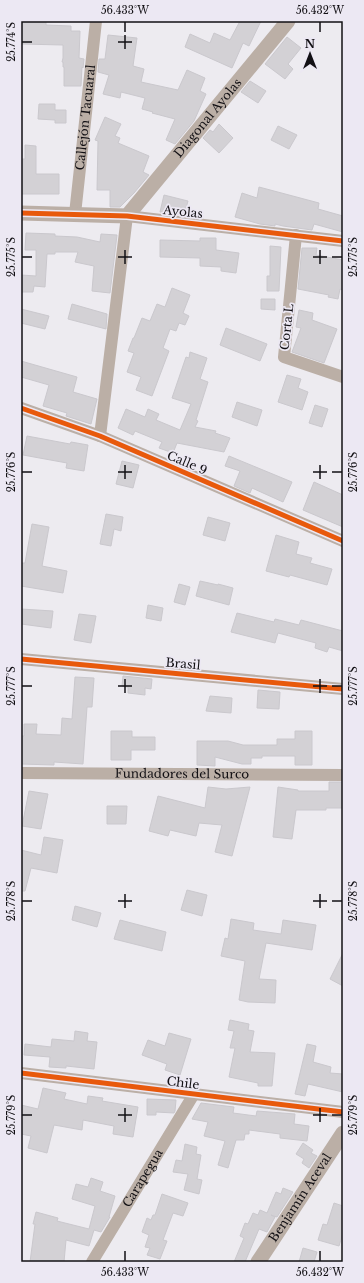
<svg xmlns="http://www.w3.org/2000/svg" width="364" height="1283" font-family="'Libre Baskerville',serif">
<rect width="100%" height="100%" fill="#edebf0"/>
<path fill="#d3d1d5" stroke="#cac8cd" d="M22,21h24v4l25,1v5h9l-1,27 5,1 -1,9 -1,-1 -1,19h-17v-19h-1v-5h-1l1,-4v-13l-42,-1z
M240,21h21l-12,25 -6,-3 -11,25 -47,-21 5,-13 20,9 4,-10 16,7z
M108,35l29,3 -4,28 11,3 -3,13 37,8 9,-20 18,8 -5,13 6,3 -12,27 -19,23 -9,-4 9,-21 -23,-6 1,-1 -11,-3 3,-11 -24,-6 -1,6 -17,-4 6,-19 -11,-3 1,-13h6z
M287,37l14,11 -13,16 5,5 -8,10 -20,-15z
M250,81l16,10 -8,12 -17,-11z
M39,104h16v6h11v13h-11v-3l-17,-1z
M105,117l16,7 -6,12 5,2 -2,5 31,13 -6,16 6,3 -15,18 -14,14h-10v-17h-13l1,-49 -3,-1z
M219,124l14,14 -14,15 -16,-15 7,-8 3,2z
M278,126l19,9 -8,14 -18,-9z
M25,145l11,1v28h23v20h-38v-35h4z
M259,187l60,16 -1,6 25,7v16l-29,-8 -2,6 -29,-4 -8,-2v2l-15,-2 -25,-7 7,-24 15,5z
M164,195l24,6 -4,14 -24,-3z
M26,233l29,1v2l22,1 23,5 1,-8 16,1 -7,58 -18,-2 2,-25 -19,-4 3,-10h-23v2h-8l-2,33 -11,-1 -1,6h-12v-17l15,1v-26h-11z
M200,238h16v12l23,3 -3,20 -15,-2v-4l-21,-1v-8l-40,-1v-17l40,1z
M270,246l11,1 -2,44h-12v-15h3z
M302,248h15l-1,7 27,5v30l-3,-1 -2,10 -10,-2 1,-2 -31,-6z
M172,288l18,7 -7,18 6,3 -4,9 -6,-2 -3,8 -6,-2 -7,19 6,3 -17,45 -16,-6 5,-13 -14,-5 7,-19 -6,-2 5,-13h1l8,-20 8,3 7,-17 8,3z
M261,299h14v11l-14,-1z
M72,304l35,10 -1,15 -38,-10z
M21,309l28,7 -4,13 -24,-6z
M299,310l14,3 -1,7 25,9 -13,34 -32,-11 9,-24 -5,-1z
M226,328l41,16 -7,17 -40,-16z
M190,352l17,6 -7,21 8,3 -12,38 2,1 -3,6 21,4 -1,2 15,5 -6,14 -47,-9 -4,10 -14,-5 3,-6 -27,-11 -2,4 -15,-7 8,-19 19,8 3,-8 11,5 -3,6 24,10 11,-26 -19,-6 14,-41 3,1z
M21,361l56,16 -4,15 24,7 -6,25 -25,-8 1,-3 -24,-7 6,-21 -28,-8z
M287,375l14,4 -3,9 10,4 -6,18 -24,-8z
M237,402l25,8 -5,16 -25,-9z
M315,405l13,4 -6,18 -13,-4z
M27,436l43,8 1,-2 17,3 -4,26 -18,-3 1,-5 -44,-8z
M229,456l63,26 -9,20 -31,-14 -2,5 -16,-7 6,-15 -15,-5z
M122,461l17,4 -6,23 -17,-4z
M314,482l29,13v32l-40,-17z
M106,514l17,3 -2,14 -7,-2 -3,17 -11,-2z
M208,517l22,6 -5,18 -22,-6z
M32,524l17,3 -7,39 25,5 -4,22 -42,-7v-23h4z
M276,535l23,7 -3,12 16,4 -2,5 22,6 -5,16 -37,-10 -1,2 -23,-6z
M200,581l18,4v-1l15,4 -4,17 -33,-9z
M179,584l11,3 -5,18 -11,-3z
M148,605l15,3 -2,13 -15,-3z
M21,609l32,2 -2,17 -30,-4z
M237,613l37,9 1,-3 24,6 2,-5 42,11v20l-14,-4 -2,5 -12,-4 1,-5 -38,-10 -3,10 -44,-11z
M79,614l17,2 -5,27 -17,-3z
M123,676l29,3 -1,10 -6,-1v7l-17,-2v-6l-6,-1z
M75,677l19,1 -2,29h-5l-4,57 -29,-2v3l-33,-1v-28h3v-12h13l-1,10 25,1 1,-17 10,1z
M258,690l22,2 -1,17 -22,-1z
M210,696l22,2 -1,15 -25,-2z
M111,731h21v6h23v13h-24v10h-20z
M295,731h17v34h-17v-9h-33v2h-11v6h-9l-27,-7v9l-18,-1v-24h31l15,4h34v-6h18z
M329,782h14v26h-17v2h-30l-4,29 -19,-2 5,-50 20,3v1h31z
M208,787l18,2 24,-2 -18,69 -17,-4 7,-27 -23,-2 -3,13 -26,-6 -2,6 -19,-5 9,-35 47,12z
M29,791l19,3 -7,35 -19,-3z
M107,806h20l-1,18h-19z
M44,837l19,3 -6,33 -26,-5 -6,23h-4v-41l20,5z
M187,890l20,5 -5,21 -21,-6z
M75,906l26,7 -4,14 -25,-7z
M231,919l23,4 -1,7 28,4 2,-14 33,5 -4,25 -46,-7 -7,36 17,1 -1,23 -27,-1 -9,-2 6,-39 -24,-5 4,-18 3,1z
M120,920l46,12 -4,19 -48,-12z
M343,953v33l-13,-7z
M230,1020l19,4 -1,6 6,1 -4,21 25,1 -3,33h-14v-3l-29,-6 6,-29h-5l4,-17 -6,-1z
M75,1031l13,2 -1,8 10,1 -3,27 -28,-3v2l-17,-1 1,-10 -26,-2 1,-11 26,3 1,-8 22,2z
M169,1033l22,6 -11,36 -15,-5 2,-6 -25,-9 6,-15 17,6z
M307,1044l9,2 -3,16 18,5 -1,6 13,1v18l-35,-8 -3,12 -10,-2z
M43,1088l23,5 -2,6 23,5 1,-8 15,2 -1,3 36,6 -5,30 -20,-3 1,-8 -31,-6 -1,10 -28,-5 -7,28 -19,-5 3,-12 -10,-2v-29l17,4z
M147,1099l29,1 -1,11 -1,2 -18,-1v3h-9z
M201,1103l33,4 -1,6 23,3 1,-5 38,3 -1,10 15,2 -2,15 -27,-3v-4l-31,-4v4h-4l-1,6h-8l-8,28 -10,-3 7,-24 -21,-5 4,-14 -16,-3z
M303,1143l10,7 -2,3 6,3 -8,12 -7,-5 2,-4 -8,-5z
M185,1144l12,3 -1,7 5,1 -4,24 5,1 -3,14 -15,-4 4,-16 -15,-2 3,-12 6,1z
M91,1178l12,4 -3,9 15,5 -6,21h1l-9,15 -7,-2 -5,16 -23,-6 -2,22h-34l5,-38h-2l3,-12 22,6 -1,3 32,8 6,-23 -23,-7 4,-15 12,3z
M283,1188l10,4 -16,25 -6,-2 4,2 -8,15 -8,-3 -14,33h-11l10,-24 -4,-2 5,-13 3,1 5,-11 5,2 2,-5 7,3 9,-21 5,2z
M162,1194l26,9 -5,13 -10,-3 -10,27 4,1 -7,18 -13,-4 3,-7 -5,-1 4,-12 -7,-3 5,-14 4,2 2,-5h2z
M334,1203l9,3v27l-4,13 -21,-6 5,-16 4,1z
M303,1248l14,4 -3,10h-15z"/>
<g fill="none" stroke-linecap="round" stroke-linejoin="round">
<g stroke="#bbafa6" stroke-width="12">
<path id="s1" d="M75,214l21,-193"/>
<path d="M296,235l-12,122 59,20"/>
<path d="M21,408l79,28 243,105"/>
<path d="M100,436l27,-220 216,25"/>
<path d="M21,659l322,30"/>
<path id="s2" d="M21,773l322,2"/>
<path d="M21,1073l322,39"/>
<path id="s3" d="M92,1262l102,-168"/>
</g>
<g stroke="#bbafa6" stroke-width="15">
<path id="s4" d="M21,213l106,3 161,-195"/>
<path id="s5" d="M258,1262l85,-129"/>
</g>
<defs>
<path id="cycleway" d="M21,213l106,3 216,25
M21,408l79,28 243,105
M21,659l322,30
M21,1073l322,39"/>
</defs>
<use href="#cycleway" stroke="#ece8f3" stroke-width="8"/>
<use href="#cycleway" stroke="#e8590c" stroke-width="5"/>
</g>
<path fill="none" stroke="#121014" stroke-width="1.5" d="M125,22v10M320,22v10M125,35v14M22,42h10M118,42h14M125,250v14M320,250v14M22,257h10M118,257h14M313,257h14M332,257h10M125,465v14M320,465v14M22,472h10M118,472h14M313,472h14M332,472h10M125,679v14M320,679v14M22,686h10M118,686h14M313,686h14M332,686h10M125,894v14M320,894v14M22,901h10M118,901h14M313,901h14M332,901h10M125,1108v14M320,1108v14M22,1115h10M118,1115h14M313,1115h14M332,1115h10M125,1251v10M320,1251v10"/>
<g text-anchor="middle" stroke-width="3.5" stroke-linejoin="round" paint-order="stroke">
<g font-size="12" fill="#121014" stroke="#ece8f3">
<text dy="4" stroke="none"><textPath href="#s1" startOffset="97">Callejón Tacuaral</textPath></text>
<text dy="4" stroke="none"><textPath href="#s4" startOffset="233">Diagonal Ayolas</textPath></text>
<text transform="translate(183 212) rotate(6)" y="4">Ayolas</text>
<text transform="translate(287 327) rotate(-84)" y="4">Corta L</text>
<text transform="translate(187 463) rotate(23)" y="4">Calle 9</text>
<text transform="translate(183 664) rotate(5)" y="4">Brasil</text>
<text dy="4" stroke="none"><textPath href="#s2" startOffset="161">Fundadores del Surco</textPath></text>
<text transform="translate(183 1083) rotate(7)" y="4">Chile</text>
<text dy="4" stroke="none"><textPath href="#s3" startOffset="98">Carapegua</textPath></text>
<text dy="4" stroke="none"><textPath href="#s5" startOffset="77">Benjamín Aceval</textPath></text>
</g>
</g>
<rect width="364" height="1283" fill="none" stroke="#ece8f3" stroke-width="44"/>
<g transform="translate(310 54)" stroke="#ece8f3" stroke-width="3" paint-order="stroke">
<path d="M0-3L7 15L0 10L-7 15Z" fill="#121014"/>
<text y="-6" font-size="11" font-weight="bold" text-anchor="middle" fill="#121014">N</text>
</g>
<rect x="22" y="22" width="320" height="1239" fill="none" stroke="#121014" stroke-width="1.5"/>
<g font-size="10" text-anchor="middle" fill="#121014">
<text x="125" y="14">56.433°W</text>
<text x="320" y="14">56.432°W</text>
<text transform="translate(11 42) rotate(-90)" y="4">25.774°S</text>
<text transform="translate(11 257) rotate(-90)" y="4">25.775°S</text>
<text transform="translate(353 257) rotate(-90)" y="4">25.775°S</text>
<text transform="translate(11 472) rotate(-90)" y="4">25.776°S</text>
<text transform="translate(353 472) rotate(-90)" y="4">25.776°S</text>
<text transform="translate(11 686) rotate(-90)" y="4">25.777°S</text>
<text transform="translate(353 686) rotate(-90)" y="4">25.777°S</text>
<text transform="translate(11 901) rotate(-90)" y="4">25.778°S</text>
<text transform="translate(353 901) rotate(-90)" y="4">25.778°S</text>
<text transform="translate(11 1115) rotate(-90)" y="4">25.779°S</text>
<text transform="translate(353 1115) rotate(-90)" y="4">25.779°S</text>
<text x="125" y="1276">56.433°W</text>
<text x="320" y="1276">56.432°W</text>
</g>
</svg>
